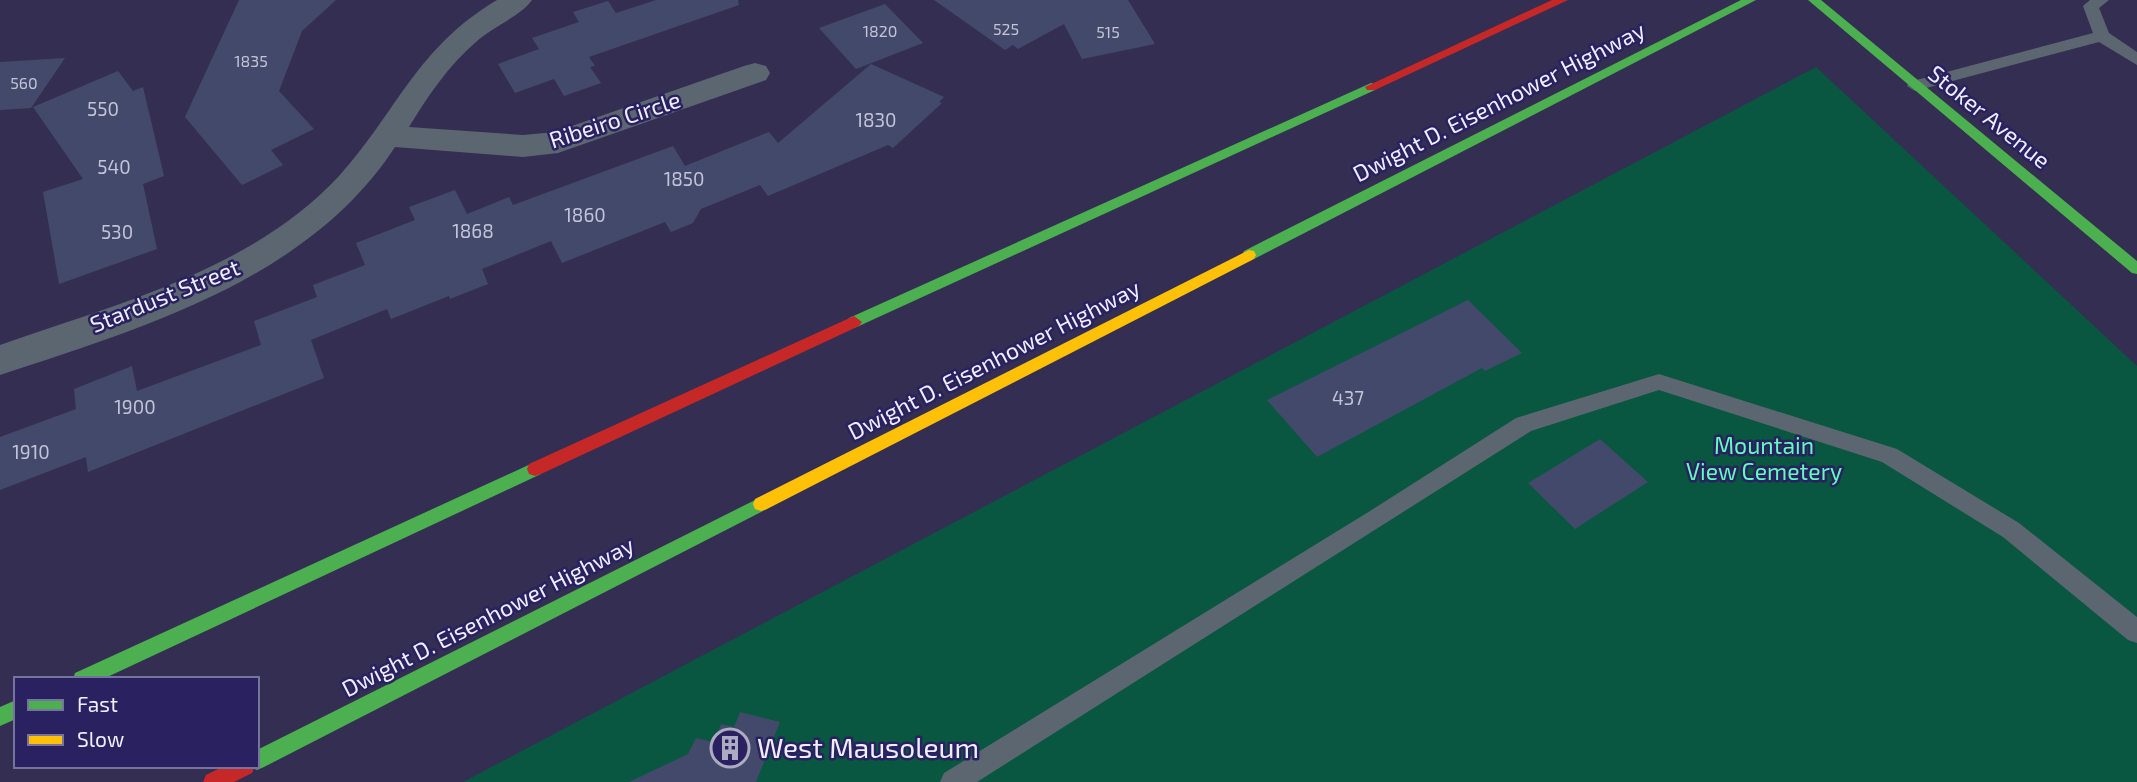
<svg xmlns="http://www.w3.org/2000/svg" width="2137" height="782" font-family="'Exo 2',sans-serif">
<rect width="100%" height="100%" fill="#342f52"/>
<path fill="#095641" d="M1816,67l321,299v416h-1674z"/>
<path fill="#43496a" d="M239,0h97l-34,31 -23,60 35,38 -43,21 12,15 -41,20 -57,-68z
M656,0h82l1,5 -150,52 6,9 -5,1 11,16 -37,13 -10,-17 -39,14 -17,-29 41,-15 -7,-11 47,-16 -6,-10 35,-11 8,12z
M934,0h194l27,44 -73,15 -18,-35 -46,25 -5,-4 -8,5z
M885,4l38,39 -67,26 -37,-41z
M65,58l-34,50 -31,2v-48z
M871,64l73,33 -5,5 3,1 -49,45 -5,-3 -120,51 -8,-11 -59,24 -8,14 -22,9 -6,-10 -103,41 -11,-22 -69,28 6,15 -38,15 -1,-3 -58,23 -4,-10 -76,31 13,38 -236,94 -2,-15 -86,33v-53l76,-28 -2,-20 58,-23 5,25 124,-46 -7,-24 63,-24 -4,-12 52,-20 -9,-22 59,-23 -6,-13 46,-17 12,24 42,-17 4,8 160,-59 12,20 84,-34 9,11z
M118,71l15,20 10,-4 21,89 -21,8 14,65 -98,35 -16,-92 40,-13 -50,-72z
M1468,300l54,53 -37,18 -3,-3 -165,89 -50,-57z
M1600,439l48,43 -73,47 -47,-46z
M740,712l40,10 -24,60h-127l59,-28 8,-16 18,4 7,-18 13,3z"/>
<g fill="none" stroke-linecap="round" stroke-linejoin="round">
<path fill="#5c6670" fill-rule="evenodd" d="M2090,0h19l-10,8 10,25 28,19v13l-38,-23 -184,49 -8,-5 2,-4 184,-49 -10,-27z
M1659,374l238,75 122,74 118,94v26l-9,-3 -125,-103 -121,-75 -223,-72 -128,41 -554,351h-37l4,-9 426,-262 146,-93z"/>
<path fill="#5c6670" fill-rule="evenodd" d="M497,0h35c-10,15 -41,28 -56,42 -28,24 -48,54 -67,85l114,8 32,-3 189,-66 11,-3 11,3 4,7 -4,7 -208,73 -35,4 -128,-10c-86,132 -252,181 -395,228v-30c116,-41 252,-75 339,-169 58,-64 77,-128 158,-176z"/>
<path fill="#4caf50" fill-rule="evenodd" d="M1741,0h15l-502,259h-10l-2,-4 2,-4z
M1808,0h13l316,261v13l-5,-1z
M1371,83l4,1v6l-516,236 -5,2 -8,-6 3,-4z
M535,462l6,2 2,5 -2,5 -438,205h-30l2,-6z
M761,497l6,2 2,5 -2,5 -503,258 -7,3 -7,-3 7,-1v-16z
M16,700v19l-16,7v-19z"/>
<path fill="#ffc107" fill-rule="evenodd" d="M1249,250l5,1 2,4 -2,4 -487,250 -6,2 -6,-2 -2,-5 2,-5z"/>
<path fill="#c62828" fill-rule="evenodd" d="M1552,0h16l-193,90h-8l-2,-3z
M854,316l8,6 -3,4 -318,148 -6,2 -6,-2 -2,-5 2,-5z
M224,766h31l-3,7 -18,9h-31l3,-7z"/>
</g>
<defs>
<symbol id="building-ring" viewBox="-11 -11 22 22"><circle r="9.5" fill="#292160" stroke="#acabc2" stroke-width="1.5"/><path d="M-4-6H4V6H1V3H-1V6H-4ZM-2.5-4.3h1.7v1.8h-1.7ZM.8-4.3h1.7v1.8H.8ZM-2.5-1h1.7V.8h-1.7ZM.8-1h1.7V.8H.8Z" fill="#acabc2"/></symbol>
</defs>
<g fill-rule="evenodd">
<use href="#building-ring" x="708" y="726" width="44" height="44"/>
</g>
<g text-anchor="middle" stroke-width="5" stroke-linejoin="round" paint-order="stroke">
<g font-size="16" fill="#c2c5d9">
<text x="1006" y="35">525</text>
<text x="880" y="37">1820</text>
<text x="1108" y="38">515</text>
<text x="251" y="67">1835</text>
<text x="24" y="89">560</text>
</g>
<g font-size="19" fill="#c2c5d9">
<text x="103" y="116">550</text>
<text x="876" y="127">1830</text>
<text x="114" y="174">540</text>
<text x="684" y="186">1850</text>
<text x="585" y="222">1860</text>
<text x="473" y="238">1868</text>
<text x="117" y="239">530</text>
<text x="1348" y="405">437</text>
<text x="135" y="414">1900</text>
<text x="31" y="459">1910</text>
</g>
<g font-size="23" fill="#edeefe" stroke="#292160">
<text transform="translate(1499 102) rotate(-27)" y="8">Dwight D. Eisenhower Highway</text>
<text transform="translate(1989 117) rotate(39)" y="8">Stoker Avenue</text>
<text transform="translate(615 120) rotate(-18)" y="8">Ribeiro Circle</text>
<text transform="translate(165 296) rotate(-22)" y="8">Stardust Street</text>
<text transform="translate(994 360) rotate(-27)" y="8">Dwight D. Eisenhower Highway</text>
<text transform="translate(488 617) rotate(-27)" y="8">Dwight D. Eisenhower Highway</text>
</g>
<g font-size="23" fill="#62fbbc" stroke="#292160">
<text x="1764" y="454">Mountain<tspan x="1764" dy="26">View Cemetery</tspan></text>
</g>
<g font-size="28" fill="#edeefe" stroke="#292160" text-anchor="start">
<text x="757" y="758">West Mausoleum</text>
</g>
</g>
<rect x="14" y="677" width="245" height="91" fill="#292160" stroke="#77739f" stroke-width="2"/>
<rect x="28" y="700" width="35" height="10" fill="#4caf50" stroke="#77739f" stroke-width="2"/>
<text x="77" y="712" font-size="21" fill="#edeefe">Fast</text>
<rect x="28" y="735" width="35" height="10" fill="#ffc107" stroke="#77739f" stroke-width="2"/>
<text x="77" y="747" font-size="21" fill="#edeefe">Slow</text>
</svg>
